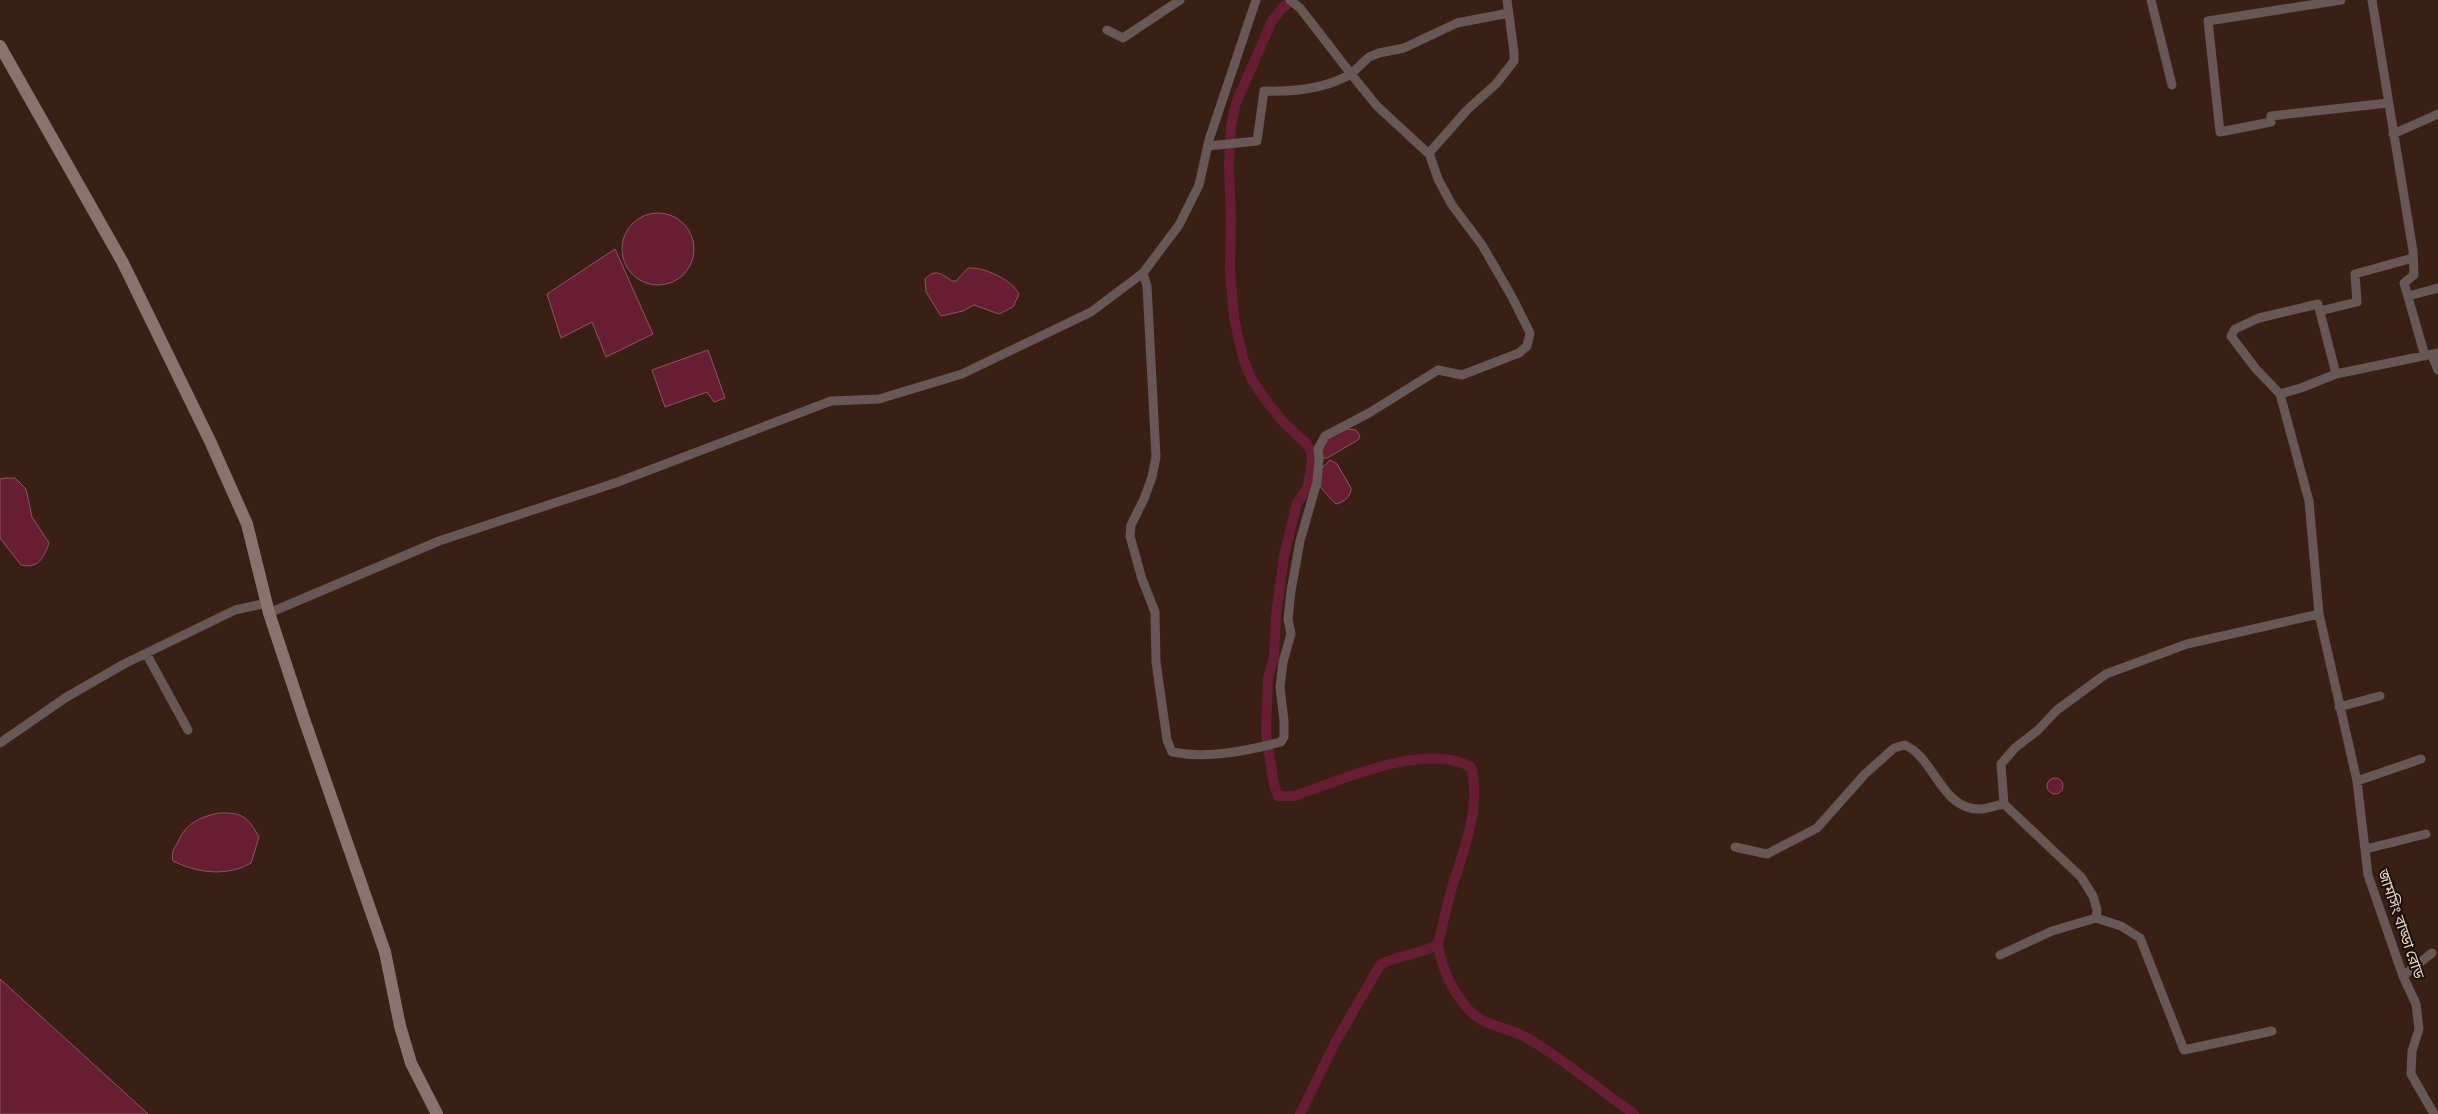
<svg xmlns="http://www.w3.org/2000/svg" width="2438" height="1114" font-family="Commissioner,'Noto Sans Bengali',sans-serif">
<rect width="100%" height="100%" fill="#3a2014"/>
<path fill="#671d34" stroke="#8d5461" d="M622 249a36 36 0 1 1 72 0a36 36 0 1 1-72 0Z
M615,249l38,85 -47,23 -14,-35 -31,16 -14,-44z
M968,268c16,-1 43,11 51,26l-6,13 -14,7 -25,-9 -11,6 -22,5 -15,-24 -1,-13c10,-11 17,-5 27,2h4z
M708,350l17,48 -11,4 -7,-10 -42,15 -13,-37z
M1347,429l9,1 4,6 -2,4 -31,18h-4l-2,-4 5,-16z
M1330,460l7,4 14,24c0,8 -6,14 -15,16l-16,-17 1,-18z
M5,478h10l11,11 6,28 17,26c-5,15 -11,26 -28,22l-21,-27v-59z
M2047 786a8 8 0 1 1 16 0a8 8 0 1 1-16 0Z
M219,813c23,-1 29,4 40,24l-8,26c-24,14 -54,10 -78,-2 -2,-9 1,-12 5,-19 8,-19 22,-25 41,-29z
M0,979l148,135h-148z"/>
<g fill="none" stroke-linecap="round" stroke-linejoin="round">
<path stroke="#671d34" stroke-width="10" d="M1293,0l-11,8 -10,13 -36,82 -5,23 -2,38 2,54 -1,53 4,47 9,40 8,20 13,20 20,25 23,21 5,11 -1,15 -4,19 -10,14 -13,53 -8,59 -2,42 -6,21 -2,54 8,53 4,11h16c46,-15 130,-55 177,-29 10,38 -6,81 -18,117 -6,20 -10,40 -15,60 -19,12 -40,10 -58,21l-45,78 -35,71
M1438,944c3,24 15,48 31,66 15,17 40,17 58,28 38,22 71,51 107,76"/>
<path stroke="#675756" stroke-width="9" d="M1290,0l10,8 51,66 18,-17 10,-4 25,-5 53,-25 52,-10
M2151,0l21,85
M2341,0l-133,21 12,111 51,-10v-6l117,-13
M2372,0l41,251 1,24 -10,8 21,73
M1107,30l16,8 57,-38
M2393,134l45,-20
M1208,146l49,-5 7,-50c29,1 61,-2 87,-17l26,32 53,49
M1143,273l4,13 9,171 -4,20 -8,22 -13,26 -1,11 12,43 13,33 1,50 11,78 5,12c36,7 74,-1 109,-10l3,-5v-16l-4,-34 3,-25 8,-28 -3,-15 3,-28 9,-50 17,-59 2,-22 -1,-11 7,-13 44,-23 69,-43 24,5 57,-22 8,-7 3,-13 -18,-36 -30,-52 -30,-40 -14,-26 -9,-26 39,-44 28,-25 18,-23v-9l-7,-52
M2408,296l30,-8
M2320,311l37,-9 -2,-28 58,-16
M2432,355l6,15
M2280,394l-24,-25 -25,-33 4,-7 24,-11 59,-14 18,70
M269,613l170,-72 179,-59 213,-81 48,-2 83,-25 129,-62 52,-39 36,-48 20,-40 10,-45 47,-140
M147,655l41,75
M2339,707l41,-11
M0,743l65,-45 59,-34 111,-54 32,-7
M2357,781l64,-22
M1735,847l32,7 50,-26 48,-54 29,-26 11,-3c29,13 36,62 72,64 8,1 19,-4 27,-5
M2366,849l60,-15
M2096,918l25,8 19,12 44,112 88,-19
M2000,955l52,-24 44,-13 1,-8 -4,-14 -12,-19 -77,-73 -3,-40 14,-16 23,-18 19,-20 49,-36 81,-30 132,-30
M2403,976l29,-23
M2434,1114l-23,-40 1,-23 7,-22 -3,-25 -13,-28 -35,-101 -11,-94 -38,-167 -10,-113 -29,-107 21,-6 35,-14 102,-21"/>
<path stroke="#8a726f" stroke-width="12" d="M0,46l123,217 87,178 37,83 22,89 35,106 81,233 15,74 11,37 26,51"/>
</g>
<g text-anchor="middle" stroke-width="4" stroke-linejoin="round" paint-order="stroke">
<g font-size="15" fill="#e5d4cb" stroke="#190e08">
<text transform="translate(2401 924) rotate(71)" y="5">জামসিং বাড্ডা রোড</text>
</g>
</g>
</svg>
